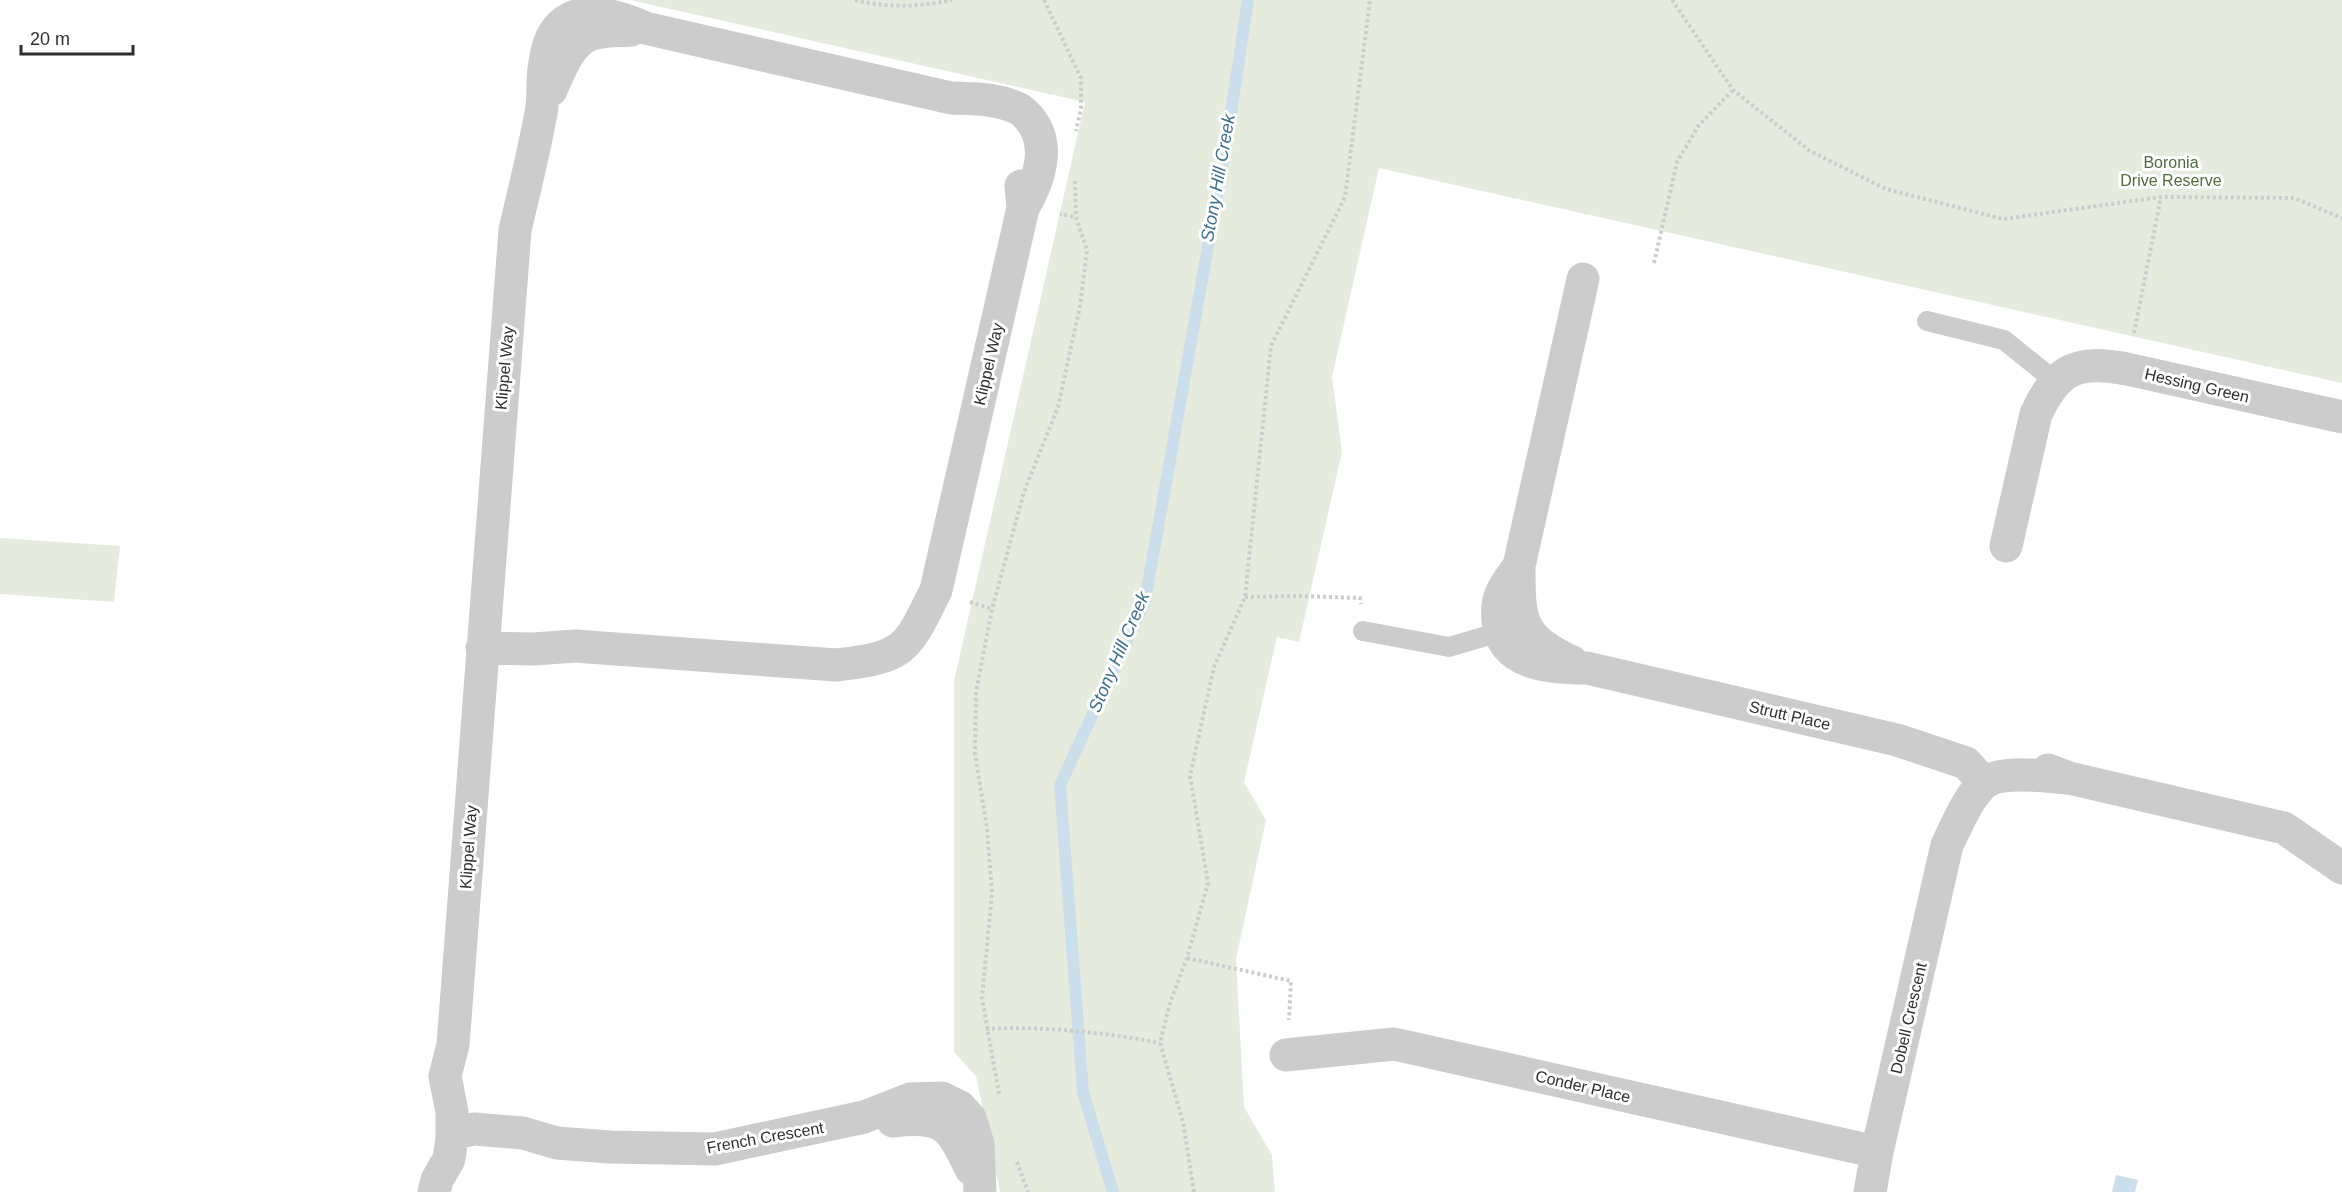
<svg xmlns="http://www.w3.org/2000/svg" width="2342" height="1192" font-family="Helvetica,sans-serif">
<rect width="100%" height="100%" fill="#fff"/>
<path fill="#e5ecdd" d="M630,0h1712v383l-963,-215 -47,209 10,75 -43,190 -22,-5 -33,145 22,38 -30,139 8,148 28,48 3,37h-275l-24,-116 -22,-24v-371l131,-579z
M0,538l120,8 -6,56 -114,-8z"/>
<path fill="#cadeec" d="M2116,1175l22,5 -3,12h-23z"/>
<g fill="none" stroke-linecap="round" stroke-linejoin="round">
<path stroke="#cadeec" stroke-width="12" d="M1113,1192l-30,-100 -23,-307 85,-184 82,-462 21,-139"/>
<path stroke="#ccc" stroke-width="4" stroke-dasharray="3 3" stroke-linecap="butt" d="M855,0c32,8 65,7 97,0
M1044,0l37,78v30l-5,23
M1672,0l61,90 77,61 76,38 117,30 158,-22 133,1 48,20
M1075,181l1,36
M1654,263l23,-101 22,-37 34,-35
M2134,333l27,-136
M1245,597l55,-1 60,2 1,6
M970,602l22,7
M1187,958l104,23 -2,39
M986,1029c59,-3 116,3 174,14
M999,1094l-17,-96 10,-105 -5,-64 -12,-76 1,-61 16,-83 32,-117 34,-85 22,-101 7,-56 -11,-33 -16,-3
M1017,1162l11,30
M1194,1192l-11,-70 -23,-79 10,-40 17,-45 21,-75 -18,-107 24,-109 31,-70 26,-251 74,-149 25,-197"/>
<path stroke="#ccc" stroke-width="20" d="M1927,321l77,19 52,42
M1363,631l86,16 61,-18"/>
<path stroke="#ccc" stroke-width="33" d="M551,90c9,-20 18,-48 41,-56 12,-4 27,-3 39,-4
M2006,546l30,-132c22,-47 42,-54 91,-45l215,48
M1519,566c-6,9 -14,18 -18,28 -4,9 -4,17 -3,27 4,45 54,47 89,47l310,72 69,23 18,20
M482,648l52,1 41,-3 261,19c69,-8 70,-14 100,-75l87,-382 -2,-22
M1572,662c-53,-25 -53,-41 -53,-96l64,-287
M2048,770l21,8 215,50 58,40
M1286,1055l108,-11 483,108
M893,1121c51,-6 57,4 78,48
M452,1134l22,-5 49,4 34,10 53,4 105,2 149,-32 46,-18 32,-1 18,9 10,11 8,26 2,48
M434,1192l3,-12 12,-21 3,-21v-26l-7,-36 8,-31 62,-815c9,-39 19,-78 26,-117 3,-15 1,-30 3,-45 2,-10 3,-23 8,-31 19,-37 65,-22 93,-9l306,70c23,1 46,0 68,11 4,2 7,6 10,9 23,27 10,63 -6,90
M1870,1192l7,-40 70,-307c10,-20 19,-44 35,-60 17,-17 65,-8 87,-7"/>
</g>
<g text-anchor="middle" stroke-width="6" stroke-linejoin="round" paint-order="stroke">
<g font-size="16" fill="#516b3d" stroke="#fff">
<text x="2171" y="168">Boronia<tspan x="2171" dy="18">Drive Reserve</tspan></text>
</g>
<g font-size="16" fill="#2f2f2f" stroke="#fff">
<text transform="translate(988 364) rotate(-77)" y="6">Klippel Way</text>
<text transform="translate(504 368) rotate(-85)" y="6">Klippel Way</text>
<text transform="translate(2197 385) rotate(13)" y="6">Hessing Green</text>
<text transform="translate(1790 715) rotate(13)" y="6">Strutt Place</text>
<text transform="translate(468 847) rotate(-86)" y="6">Klippel Way</text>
<text transform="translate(1908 1018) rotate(-77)" y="6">Dobell Crescent</text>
<text transform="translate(1583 1086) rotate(13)" y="6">Conder Place</text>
<text transform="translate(765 1137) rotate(-10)" y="6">French Crescent</text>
</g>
<g font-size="18" font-style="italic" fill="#3d6f91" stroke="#fff">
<text transform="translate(1218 178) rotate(-80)" y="6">Stony Hill Creek</text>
<text transform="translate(1119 652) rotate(-67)" y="6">Stony Hill Creek</text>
</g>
</g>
<path d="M21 45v9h112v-9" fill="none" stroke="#2f2f2f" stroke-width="3"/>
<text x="30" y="45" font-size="18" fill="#2f2f2f" stroke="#ffffff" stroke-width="4.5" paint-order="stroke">20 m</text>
</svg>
